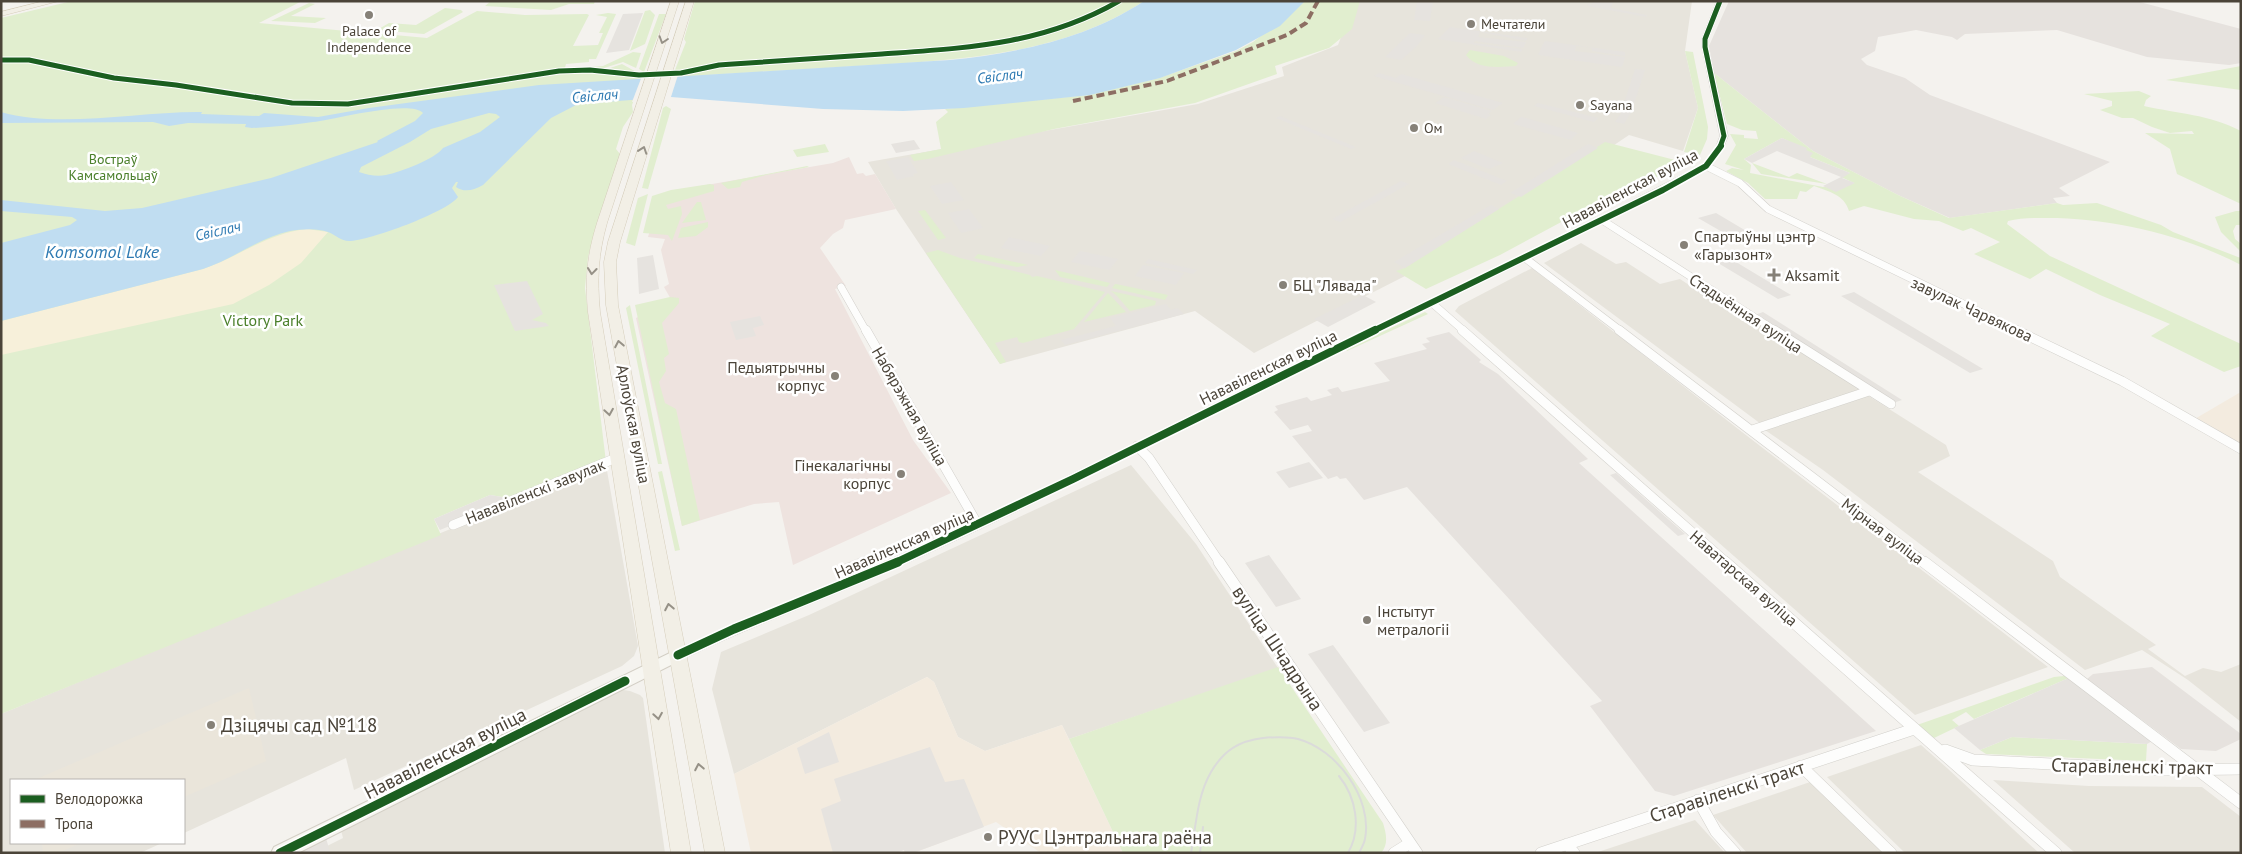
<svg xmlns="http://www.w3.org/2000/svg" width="2242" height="854" font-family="'PT Sans',sans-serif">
<rect width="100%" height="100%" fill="#f4f2ee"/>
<path fill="#e7e4dc" d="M1355,1h337l-7,50 13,57 -15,43 -54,-16 -110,74 -114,67 -151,77 -59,-42 -195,53 -104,-155 -28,-47 330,-58 86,-28 -2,-9 56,-22z
M1581,243l35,21 10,-2 34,22 20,-5 18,12 7,-2 157,102 -101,33 -217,-161z
M1532,268l210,164 306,235 -133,48 -460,-404 4,-5z
M1867,395l79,50 4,11 -32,16 135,89 7,16 96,68 -8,4 37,27 18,-8 18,4 20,-8v58l-53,-42 -46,-30 -57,20 -262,-200 -58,-40z
M606,465l32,181 -4,10 -12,10 -268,124 -8,-32 -162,75v-53h-173v63h151l-22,10h-139v-139z
M1131,465l65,79 82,124 -209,71 -7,-14 -77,26 -27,-14 -24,-55 -7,-5 -193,97 -22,-85 9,-37 88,-37z
M617,689l13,2 10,4 3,3 22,155h-352l30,-15 -2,-8z
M1921,745l26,23 92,85h-134l-78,-76z
M1993,780l96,6 113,1 39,30v36h-166z
M1813,781l71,72h-137l-34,-38z
M1695,820l30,33 -127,-1z"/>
<path fill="#f3ebdf" d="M2239,393l2,1v55l-48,-29z
M927,677l7,5 24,55 27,14 77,-26 61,128h-82l-45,-31 -83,31h-8l-1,-3 -8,3h-145l-17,-79z"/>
<path fill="#e6e2de" d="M1729,1h407l105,28v34l-12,2 -82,-8 -90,-27 -92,4 -8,6 -5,-3 -36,-7 -38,7 -3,14 -14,8 6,6 38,13 25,17 180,67 -51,26 11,8 -17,2 4,5 -107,15 -52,-23 -85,-44 -99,-78 -5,-27z
M1449,332l32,28 -2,2 19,12 90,85 -9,4 297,268 -202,65 -19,-5 -65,-85 12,-5 -195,-214 -43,13 -18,-22 -6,1 -3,-3 -9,3 -36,-43 20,-5 -4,-6 -18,5 -16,-18 4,-2 -3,-4 32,-9 4,4 21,-6 -5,-5 11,-3 4,5 48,-11 -16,-18 53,-14 -5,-5 8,-2 -4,-4z
M2152,667l89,67v5l-25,12 -35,-2 -94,-70 6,-5z"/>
<path fill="#eae5da" d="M249,688l17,73 -82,36v-17h-150z
M42,843h39l-23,10h-15z"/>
<path fill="#eee3df" d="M849,157l8,17 6,-1 3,3 9,-2 21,35 -51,11 -2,8 -10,6 -13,14 26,38 -11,3 78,151 38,53 -158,72 -14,-63 -25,2 -72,22 -46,-208 36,-17 -8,-14 5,-3 -8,-34 4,-11 -17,-2 11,-39 13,-7 161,-28z"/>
<path fill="#e1eecf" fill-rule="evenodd" d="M72,1h230l-43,22 88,8 -5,3 14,2 6,-4 65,6 50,-27 48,4 62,-1 2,1 -16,31 25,-1 5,-12h-4l8,-16 -11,-2 12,-2 8,1 -20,45h-7v3l-23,2 -2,7 76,3 -30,-6 12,-4 18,10h4l-12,31 1,7 -10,15 -7,22 4,5 -25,77 -7,26 -3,31 21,174 -91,37 -25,-4 -56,24 7,16 -440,179v-696z
M491,1h104l-1,3h-25l-18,6 -66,-4z
M695,1h449c-83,55 -188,59 -285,65 -61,4 -121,7 -182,11l2,-5 -4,-2 11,-28 -2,-3z
M1305,1h55l-8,28 -23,19 -54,18 2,8 -82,29 -141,26 -126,30 -14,2 -4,-6 31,-6 -5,-27 12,-10 -3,-3 143,-14 71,-17 77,-27 17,-9z
M309,3l6,1 -24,12 35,2 -11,5 -44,-2z
M445,8l16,2 2,2 -39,22 -47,-4 12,-7 27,2z
M650,10l5,5 -10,29 -15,7 15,-40z
M659,14h7l-22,58 -5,-3z
M1470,50l34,6 14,7 -2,3c-16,1 -39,4 -50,-11z
M1685,51l8,1 15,75 -1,12 -7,16 -16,-3 14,-44z
M633,52l8,1 -5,15 -13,-6 -22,7h-34l36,-3z
M2241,66v24l-75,-10z
M1714,73l99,78 85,44 51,23 108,-15 6,2 34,-2 64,22 12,7 65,25 3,1v7c-56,-29 -121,-45 -184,-47 -16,0 -34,-1 -49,3l-1,3 43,32 191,88v22l-17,6 -73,-36 19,-12 -70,-29 -54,-26 -16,10 -56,-25 26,-12 -29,-14 -8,3 -24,-10 -25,-2 -50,-13 -15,5c-5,-17 -20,-19 -35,-25l-8,6 -6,-1 -3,8h-32l-17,-16 -22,-12 6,-3 12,2 -19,-6 11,-19 -6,-11 14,1v3l14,1 -2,-8 -14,-1 -15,-6zM1782,138l23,11 5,8 40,16 -9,4 13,6 -31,4 -73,-14 1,-8 -7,-6z
M2139,91l12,5 -5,4 -2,6c36,8 63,8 97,25v73l-64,-30 -7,-25 -25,-16 49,1 -2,-3 -22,2 -18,-6 -19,-9h-11l-22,-8 12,-4v-5l-28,-7z
M666,106l5,3 -23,80 -6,-1 21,-80z
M1605,142l70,18 5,5 -47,24 -68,31 -65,35 -74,34 -30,-18 9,-3z
M825,144l4,8 -32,5 -4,-7z
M1752,163l37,14 8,-4 30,11 -66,-10z
M807,166l2,1 -43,8 -24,7 -2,5 -12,2 -7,-6z
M710,184l4,1v6l-48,14 2,4 13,-3 1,8 -10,27 -4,-6 -25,-2 9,-37 19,-6z
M648,194l-13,52 -9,-3 12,-45z
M697,202h4l5,18 -24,3z
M925,210l21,28 -8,2 -20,-29z
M2236,211h5v14h-5l-3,6 2,8 6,5v8l-20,-20 -6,-15z
M708,222v5l-12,9 -18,2 3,-10z
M938,250l22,8 70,17 2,2 5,-1 68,16 -31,37 -51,14 -4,-1 -2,-5 -22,6 11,19 -6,2 -74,-111z
M978,254l50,11 -11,2 -43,-9z
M1055,270l55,13 -3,4 -47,-10z
M1115,284h1l52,11 -3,5 -53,-12z
M1111,291l45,10 -1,4 -25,6 -13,-15z
M1108,293l18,19 -42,10z
M670,297l9,1v5l-17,20 7,31 -5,4 2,13 -7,11 6,21 11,6 24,111 -18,6 -47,-221z
M630,305l32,159h-4l-32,-156z
M1425,312l3,2 -81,37 -1,-2z
M662,471l18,79 -5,1 -17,-79z
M1278,667l105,156c3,10 6,21 -2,30h-258l-54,-114z
M2064,676l7,1 -97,42 -8,-7 -14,8 7,6 -25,12 -17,-13 137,-48z
M2012,737l135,7 -1,17 -160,-7 -6,-4z"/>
<path fill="#f7f0da" d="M307,229l21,3 -27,31 -32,22 -36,19 -232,51v-34l202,-52c38,-13 62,-35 104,-40z"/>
<path fill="#e6e3df" d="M1417,1h16l-3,20 -16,-1z
M1594,1h19l-2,7 36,7 -1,2 -58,-11 -1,-2 23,4 -19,-4z
M643,13l-14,37 -23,3 17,-39z
M1450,27l78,11 -2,3 -46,-9 -2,5 48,5 -3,6 -48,-7 -1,2 49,6 -2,3 -83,-13z
M1410,33l15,2 -8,11 -16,14 -16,-3z
M1545,41l80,11v4l-33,-5v-3l-13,-2h-3l-1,5 50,6 -2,8 -2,2 -83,-12 5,-11 16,3 -16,-3z
M1635,69l10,1 -14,43 -7,11 -9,-2 6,-9z
M1379,73l17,5 5,-4 102,29 -10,7 -119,-34z
M1444,97l48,14 -4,3 3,1 -5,4 -51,-16z
M1538,103l60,15 -4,4 -60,-16z
M1280,116l76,31 -5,2 -75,-31z
M1521,117h1l56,16 -7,7 -58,-16z
M1782,138l25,10 -1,2 7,3 -3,4 40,16 -8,5 13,5 -19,9 -13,-6 18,-9 -64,-26 -25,12 -8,-4z
M914,140l6,9 -24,4 -5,-9z
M1588,144l10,4 -77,49 -11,-4z
M1474,151l29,12 -14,6 -28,-11z
M908,157l10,16 -5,1 1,2 -17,4 -11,-19z
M1454,160l53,21 -6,4 -53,-21z
M1401,181l8,3 -69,38 -8,-3z
M951,182l13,18 -22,4 -12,-18z
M1491,205l8,4 -94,59 -11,-6z
M969,209l14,19 -22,5 -13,-20z
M1716,213l32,19 -17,5 -33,-19z
M1009,237l41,9 -9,10 -40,-8z
M1080,251l38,8 -9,11 -38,-8z
M653,255l6,34 -20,5 -2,-36z
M1148,259l49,11 -4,4 -48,-11z
M1731,259l60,36 -13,4 -60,-36z
M1143,265l41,8 -8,12 -41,-9z
M527,281l16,33 -11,6 14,3 3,3 -34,5 -21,-46z
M1854,292l129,77 -13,4 -129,-77z
M1363,295l13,7 -48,25 -14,-8z
M1166,304l5,6 7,-2 6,6 -119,31 -4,-5 55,-14 -6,-8z
M1763,312l139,88 -9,3 -138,-88z
M760,316l4,9 -11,3 3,8 -20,4 -6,-18z
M1309,462l14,16 -34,10 -13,-16z
M1616,473l69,61 -7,2 -68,-61z
M490,495l25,4 -75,31 -6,-11z
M921,533l16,1 -77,33 -16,-3z
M1269,555l32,44 -25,8 -31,-44z
M1333,645l57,78 -26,9 -56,-78z
M2071,677l83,63 -7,4 -135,-7 -32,13 -26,-22z
M829,732l10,30 -34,12 -8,-26z
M930,747l15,35 19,-3 20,48 -71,26h-8l-1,-3 -8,3h-63l-12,-44 20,-8 -7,-22z
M326,838l4,14 -3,1h-32z"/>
<path fill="#c0ddf1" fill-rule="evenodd" d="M1144,1h161l-25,25 -44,24 -76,28 -70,17 -126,13 -61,3 -80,-2 -152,-12 -93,7 -27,14 -68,67c-8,5 -19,8 -27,2l2,-5h-2l-4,6 6,9c-11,15 -89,44 -109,44 -8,0 -13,-6 -21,-9 -11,-4 -26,-3 -38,-1 -31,7 -57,28 -87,38l-202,52v-78l69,-18 7,-5 -5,-3 -71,-6v-11l104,11 37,-3 129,-30 107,-36 -1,-1 38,-20 8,-8c-13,-14 -90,7 -110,9 -20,3 -41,5 -61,6l-7,-1 1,-3 -58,-1 -19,3 -16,-4 -152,1v-11c59,17 139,-1 201,0l-1,2 58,2 5,-3 54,4 51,-9 170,-23 411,-25c67,-7 137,-21 194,-59zM489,113l7,1 4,3 -20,15 -37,16c-8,11 -42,24 -57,27 -9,2 -18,0 -27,-3l2,-5 49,-25 21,-13z"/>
<path fill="#f4f2ee" d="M678,75l-8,25 -38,2 10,-26z"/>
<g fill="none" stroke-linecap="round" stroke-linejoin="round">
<defs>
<path id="minor-far2" d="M1706,166l34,17 28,26 251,122
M1602,220l174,111
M1525,258l96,73
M841,287l25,44
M1432,303l32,28"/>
<path id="minor-far1" d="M866,330l112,195
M1462,330l265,233
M1619,330l306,233
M1774,330l117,74
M2016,330l106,51 119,68
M1752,430l117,-39
M1137,446l12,12 71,105
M453,525l163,-67"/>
<path id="minor" d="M1219,562l198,291
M1725,562l331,291
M1924,562l317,241
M1945,750l28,10 192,10 76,-1
M1801,766l90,87
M1698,800l18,32 19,21
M1567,844l7,9
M1394,853l16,-10
M1541,853l373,-124"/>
<path id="tertiary" d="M1717,1h6l-15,38v8l20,89 -5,13 -14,19c-116,63 -235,117 -353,175 -149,73 -296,150 -447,219 -75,34 -152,61 -226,97l-5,1 -5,-1 -2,-4 2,-4 56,-25 142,-58 141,-65 559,-271 132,-68 12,-15 5,-13 -18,-89v-8z"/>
<path id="secondary" d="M678,649l5,2 3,4 -3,4 -385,194h-27l3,-6z"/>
<path id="primary" d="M44,1h15l-58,15v-4z
M671,1h8l-72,222c-9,32 -10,56 -7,89l91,541h-20l-83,-541c-3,-33 -1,-57 9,-89z
M686,1h8l-74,241 -4,20 2,43 107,548h-20l-99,-548 -2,-43 4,-20z"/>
</defs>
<use href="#minor-far2" stroke="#d2d0cb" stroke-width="8"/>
<use href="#minor-far1" stroke="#d2d0cb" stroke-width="10"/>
<use href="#minor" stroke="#d2d0cb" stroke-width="12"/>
<use href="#tertiary" stroke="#d2d0cb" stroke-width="1"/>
<use href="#secondary" stroke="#d3cfc5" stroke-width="2"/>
<use href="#primary" stroke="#d6cebb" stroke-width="1"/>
<use href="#minor-far2" stroke="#fdfdfc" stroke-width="7"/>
<use href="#minor-far1" stroke="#fdfdfc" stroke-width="9"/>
<use href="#minor" stroke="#fdfdfc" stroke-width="11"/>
<use href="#tertiary" fill="#fdfdfc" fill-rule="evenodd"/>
<use href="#secondary" fill="#f7f6f1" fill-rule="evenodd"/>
<use href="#primary" fill="#f2efe6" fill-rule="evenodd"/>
<path stroke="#dbdbda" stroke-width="2" d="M1339,776c17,21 23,53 9,77
M1191,853c5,-27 6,-57 20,-81 13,-22 28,-31 52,-34 11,-1 24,-2 35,1 38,10 75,59 67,100 -1,5 -4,10 -6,14
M1200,853l3,-26"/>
<path stroke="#8d6e63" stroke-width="4" stroke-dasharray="8 4" stroke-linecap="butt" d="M1073,101l94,-20 120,-46 19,-12 12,-22"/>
<defs>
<path id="cycleway-far3" d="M1720,1l-15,38v8l19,89 -4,11
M1,60h28l85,18 62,7 116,18 56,1 211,-33 31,-1 49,5 42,-2 38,-8c54,-4 108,-7 163,-11 84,-6 161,-9 237,-53"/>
<path id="cycleway-far2" d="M1373,331l290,-141 43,-24 15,-20"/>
<path id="cycleway-far1" d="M895,563l178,-84 302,-149"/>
<path id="cycleway" d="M678,655l56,-26 164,-67
M280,853l345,-172"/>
</defs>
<use href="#cycleway-far3" stroke="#fff" stroke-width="7"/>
<use href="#cycleway-far2" stroke="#fff" stroke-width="9"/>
<use href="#cycleway-far1" stroke="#fff" stroke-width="11"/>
<use href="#cycleway" stroke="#fff" stroke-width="12"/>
<use href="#cycleway-far3" stroke="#1b5e20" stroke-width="5"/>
<use href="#cycleway-far2" stroke="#1b5e20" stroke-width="6"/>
<use href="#cycleway-far1" stroke="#1b5e20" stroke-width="8"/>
<use href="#cycleway" stroke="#1b5e20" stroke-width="9"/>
</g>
<defs><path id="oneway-chevron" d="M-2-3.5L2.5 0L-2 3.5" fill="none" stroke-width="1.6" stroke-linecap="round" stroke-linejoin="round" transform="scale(1.25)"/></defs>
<g stroke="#969187">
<use href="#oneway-chevron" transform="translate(663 40) rotate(108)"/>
<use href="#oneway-chevron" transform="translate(643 150) rotate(-71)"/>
<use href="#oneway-chevron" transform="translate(592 271) rotate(96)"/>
<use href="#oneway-chevron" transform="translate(619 344) rotate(-101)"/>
<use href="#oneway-chevron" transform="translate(609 412) rotate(81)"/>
<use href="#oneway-chevron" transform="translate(669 607) rotate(-101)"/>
<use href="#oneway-chevron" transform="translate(658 716) rotate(81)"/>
<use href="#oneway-chevron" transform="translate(699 767) rotate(-101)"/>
</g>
<g fill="#868178" stroke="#fff" stroke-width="2">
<circle cx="369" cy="15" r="5"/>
<circle cx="1471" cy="24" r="5"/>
<circle cx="1580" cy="105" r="5"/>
<circle cx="1414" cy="128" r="5"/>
<circle cx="1684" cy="245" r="5"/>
<path d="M1771.5 267.5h5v5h5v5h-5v5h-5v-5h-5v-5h5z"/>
<circle cx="1283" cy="285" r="5"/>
<circle cx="835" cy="376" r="5"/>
<circle cx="901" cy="474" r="5"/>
<circle cx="1367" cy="620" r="5"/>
<circle cx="211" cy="725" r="5"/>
<circle cx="988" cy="837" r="5"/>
</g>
<g text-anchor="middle" stroke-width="5" stroke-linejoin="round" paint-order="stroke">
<g font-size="14" fill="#4b4439" stroke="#fff" text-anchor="start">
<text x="1481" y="29">Мечтатели</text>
<text x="369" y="36" text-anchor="middle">Palace of<tspan x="369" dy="16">Independence</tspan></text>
<text x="1590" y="110">Sayana</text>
<text x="1424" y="133">Ом</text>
</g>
<g font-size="14" fill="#4a7f2a" stroke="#fff">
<text x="113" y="164">Востраў<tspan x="113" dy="16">Камсамольцаў</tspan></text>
</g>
<g font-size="15" font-style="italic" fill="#2e7ab2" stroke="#fff">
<text transform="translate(1000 76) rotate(-7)" y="5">Свіслач</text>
<text transform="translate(595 96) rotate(-5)" y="5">Свіслач</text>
<text transform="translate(218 231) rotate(-13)" y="5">Свіслач</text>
</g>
<g font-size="16" fill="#4b4439" stroke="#fff">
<text transform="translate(1630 188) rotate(-28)" y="6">Нававіленская вуліца</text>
<text transform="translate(1972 309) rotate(25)" y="6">завулак Чарвякова</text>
<text transform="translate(1746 313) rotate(33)" y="6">Стадыённая вуліца</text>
<text transform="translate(1268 367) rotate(-26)" y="6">Нававіленская вуліца</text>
<text transform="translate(910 406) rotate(60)" y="6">Набярэжная вуліца</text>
<text transform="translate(634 424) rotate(79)" y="6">Арлоўская вуліца</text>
<text transform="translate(535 491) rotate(-22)" y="6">Нававіленскі завулак</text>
<text transform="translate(1883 531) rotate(37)" y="6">Мірная вуліца</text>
<text transform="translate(904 543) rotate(-24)" y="6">Нававіленская вуліца</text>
<text transform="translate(1744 578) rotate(41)" y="6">Наватарская вуліца</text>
</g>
<g font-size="16" fill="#4b4439" stroke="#fff" text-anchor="start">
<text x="1694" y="242">Спартыўны цэнтр<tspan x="1694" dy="18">«Гарызонт»</tspan></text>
<text x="1785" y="281">Aksamit</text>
<text x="1293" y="291">БЦ "Лявада"</text>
<text x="825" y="373" text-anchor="end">Педыятрычны<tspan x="825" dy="18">корпус</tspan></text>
<text x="891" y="471" text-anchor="end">Гінекалагічны<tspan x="891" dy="18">корпус</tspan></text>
<text x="1377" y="617">Інстытут<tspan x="1377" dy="18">метралогіі</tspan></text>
</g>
<g font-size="16" fill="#4a7f2a" stroke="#fff">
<text x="263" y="326">Victory Park</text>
</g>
<g font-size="18" font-style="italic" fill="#2e7ab2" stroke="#fff">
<text x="102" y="258">Komsomol Lake</text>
</g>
<g font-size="19" fill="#4b4439" stroke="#fff">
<text transform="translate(1278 648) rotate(56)" y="7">вуліца Шчадрына</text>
<text transform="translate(445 753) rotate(-27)" y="7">Нававіленская вуліца</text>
<text transform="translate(2132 766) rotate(1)" y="7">Старавіленскі тракт</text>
<text transform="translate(1727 791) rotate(-18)" y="7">Старавіленскі тракт</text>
</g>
<g font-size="19" fill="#4b4439" stroke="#fff" text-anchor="start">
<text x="221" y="732">Дзіцячы сад №118</text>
<text x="998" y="844">РУУС Цэнтральнага раёна</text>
</g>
</g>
<rect width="2242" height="854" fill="none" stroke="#4b4439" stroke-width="5"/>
<rect x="10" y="779" width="175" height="65" fill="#ffffff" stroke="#b7b4b0"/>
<rect x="20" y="795" width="25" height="8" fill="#1b5e20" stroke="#b7b4b0"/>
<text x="55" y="804" font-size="15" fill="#4b4439">Велодорожка</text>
<rect x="20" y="820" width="25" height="8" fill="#8d6e63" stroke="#b7b4b0"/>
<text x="55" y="829" font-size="15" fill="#4b4439">Тропа</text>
</svg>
